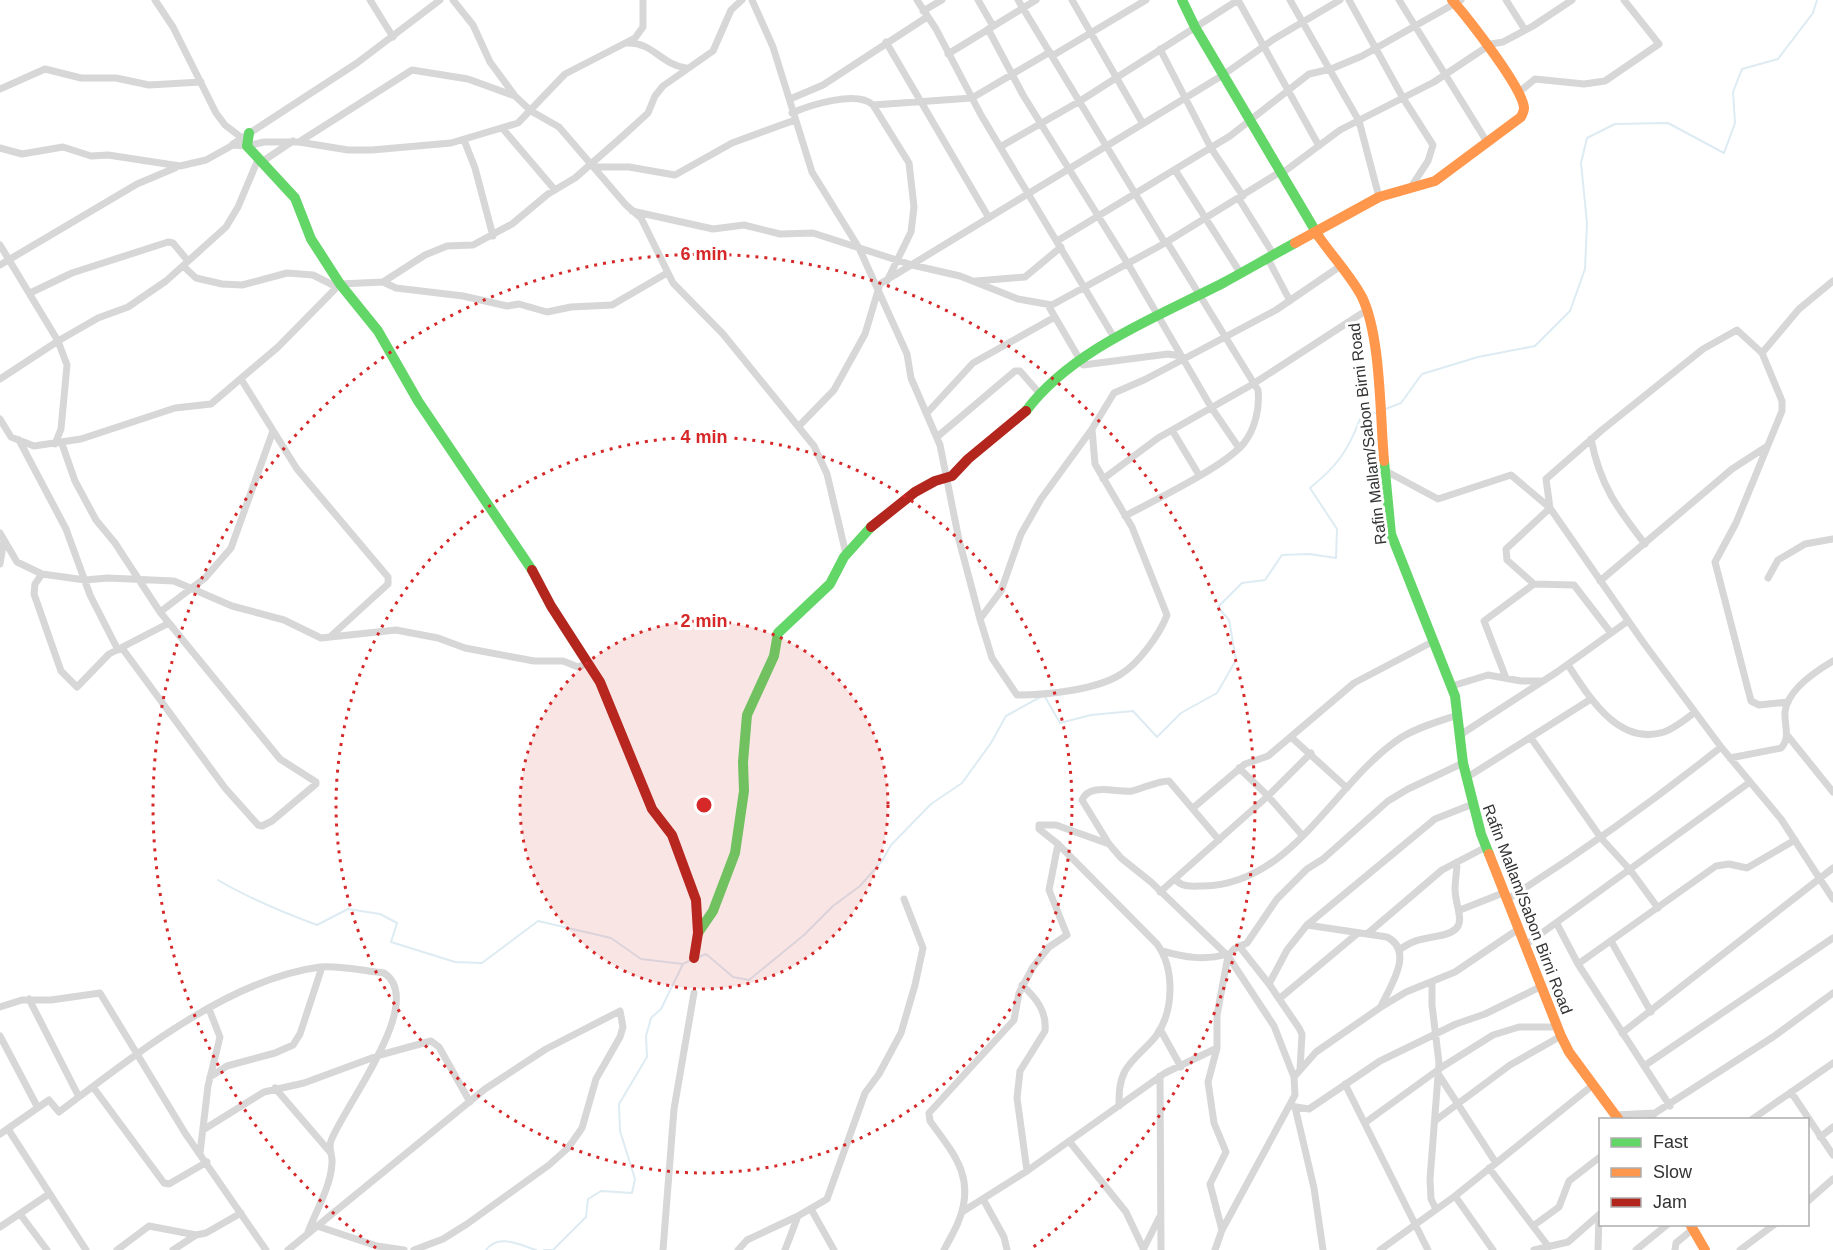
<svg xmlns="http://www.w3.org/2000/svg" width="1833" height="1250" font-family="Helvetica,sans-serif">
<rect width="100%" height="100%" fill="#fff"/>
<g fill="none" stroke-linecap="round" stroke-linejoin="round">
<path stroke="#ddebf3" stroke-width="2" d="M1383,410l18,-7 21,-29 56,-17 57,-11 35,-35 15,-42 2,-46 -6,-60 6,-25 28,-14 53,-1 56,30 11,-30 -2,-31 9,-23 36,-10 35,-46 4,-13
M218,880c32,19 64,32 99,45l31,-16 32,5 17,9 -6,19 64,20 27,1 56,-42 73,17 30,21 42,5 8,-4
M699,957l7,-3 27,23 16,3 55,-45 29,-29 27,-20 22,-25 9,-16 40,-41 31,-21 29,-40 15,-27 38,-21 16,28 31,-8 42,-4 24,26 24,-24 36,-20 19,-33 -7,-40 -11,-13 24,-24 23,-3 17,-25 27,-1 27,4 1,-29 -27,-41c27,-22 38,-37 50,-69l15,-6
M486,1250c12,-17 34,-5 50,0
M544,1250h9l33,-33 2,-18 13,-8 31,2 3,-14 -15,-48 -1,-27 28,-47 -1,-21 5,-18 10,-9 22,-45"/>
<path stroke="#d7d7d7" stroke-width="7" d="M155,0l18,27 43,86 9,12 17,13
M370,0l23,37
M453,0l20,25 17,37 25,34 16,15 28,16 67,78 15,13 32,65 50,51 91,112 13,28 19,80
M752,0l21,47 39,125 47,76 48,106 4,24 29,67 19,95 21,79
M917,0l19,29 45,86 134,224
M978,0l15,26
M1018,0l147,243
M1072,0l71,124
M1238,0l81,146
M1290,0l69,121 20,76
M1349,0l54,98 30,47 -5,16 -17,26
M1399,0l88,142
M1506,0l19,30
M923,11l19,-11
M988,29l35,66 105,169 83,143 28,41
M886,42l103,176
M627,43c26,-1 33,21 59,25
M1160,49l51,99 32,48
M948,54l88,-54
M1052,56l94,-56
M0,89l45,-20 36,9h35l33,7 52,-3
M1519,92l16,-13 49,5 21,-3 54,-37 -35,-44
M790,99l33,-14 104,-68
M873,105l99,-7 78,-46
M792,113c18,-8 65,-23 81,-8l36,58 5,44 -3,25 -24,49
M503,129l52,61
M464,140l11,28 18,68
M299,142l113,-72 56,9 47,17
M233,144l124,-81 83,-63
M1000,147l80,-46 158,-101
M0,148l22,6 41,-7 28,9 17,-1 72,11 26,-6 27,-15 14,1 17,-4h35l49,8h24l79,-7 67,-20 47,-49 70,-36 8,-11v-27
M263,161l30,-20
M596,167h33l46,8 57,-32 63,-23
M1175,170l66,104
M1281,174l59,-44 94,-48 57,-38 12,-2 30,-16 39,-26
M1239,199l35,56
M632,211l81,18 31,-4 36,9 33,-1 99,32 48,11 58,23 34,6 113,-62 115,-71
M1057,241l173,-105 79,-62 22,-5 31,-13 99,-56
M0,245l58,96 9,24 -6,64 -6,15
M1268,259l22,42
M0,265l137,-81 38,-16
M183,266l13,12 26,6 20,1 45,-12 26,2 24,12
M976,281l49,-4 36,-30
M383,282l13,6 67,8 44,10 12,-2 28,8 24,-5 41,-2 55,-32
M30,293l42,-20 96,-31 5,1 15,18
M1048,305l35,60 85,-11 13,2
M0,379l58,-38 40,-23 30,-11 38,-26 60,-54 12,-20 21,-50
M241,379l56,90 91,108v7l-57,52
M927,413l46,-50 82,-46
M0,419l11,18 23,9 47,-7 94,-31 36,-4 67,-57 62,-63 43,-2 42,-27 22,-9 26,-1 39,-21 36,-30 27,-16 49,-43 24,-22 7,-17 8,-10 50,-35 18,-41 11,-10
M799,426l35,-36 31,-56 15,-50 343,-209 51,-36 66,-39
M1092,429l3,35 37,63 35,88c-7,19 -28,48 -46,59 -24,16 -75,21 -104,21l-25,-37 -12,-39 21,-28 20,-57 20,-35 51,-70 22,-36 32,-14 130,-69 63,-43
M1172,430l27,45
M937,437l78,-66h5l20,23
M1591,439c9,46 26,69 54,105
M19,440l47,89 24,66 28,55
M62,444l13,37 21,39 19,23 45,69 120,147 36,23v2l-44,37 -10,5 -4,-1 -33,-37 -103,-140
M1384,470l54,29 73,-24 39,33 93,134 78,105 60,72 52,80
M1103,479l55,-41 95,-54 114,-74
M1125,516c28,-15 101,-50 119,-73 11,-14 16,-35 14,-53l-91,-148
M0,533l17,29 25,12 43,6 23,-2 66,3 58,25 52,14 37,18 75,-8 42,8 27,10 69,13h29l15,6 10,-4
M0,564l4,-24
M42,574l-7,10 -1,10 27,77 16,16 32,-33 60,-31
M1768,578l10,-18 27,-16 28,-5
M1600,581l132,-112 34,-22
M160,612l45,-34 26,-30 42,-117
M1611,633l-37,-48 -40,-1 -27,-24 -1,-11 44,-41 -4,-29 56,-49 101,-81 34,-19 25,23
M1568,665c20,30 50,82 96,67 11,-4 21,-12 31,-20
M1506,678l-22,-57 50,-37
M1452,686l36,-11 33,6h22
M1788,702l-29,3 -8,-4 -36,-139 21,-39 46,-112v-10l-20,-48 37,-44 34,-28
M1460,735l97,-63 71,-51
M1787,735l46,57
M1291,737l56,51
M1531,738l70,100 30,33 27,37
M1730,758l51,-10c10,-10 3,-23 4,-36 2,-22 31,-41 48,-51
M1239,768l29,28 34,39
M1466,778l125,-79
M1193,808l52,-44 23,-8 86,-73 80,-42
M1039,825v4l19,15 99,100c18,25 17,67 -1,92 -9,12 -24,22 -31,35 -6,11 -6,23 -6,35
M1039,825h17l53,19
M1175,879c7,9 18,7 29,7 90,-2 131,-106 198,-149 17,-10 37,-16 56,-22
M1160,892l108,-96 43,-43
M1506,900c75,-47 146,-98 215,-153
M1460,910l43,-17
M1557,924l21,40 92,142
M1307,925l80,12c28,14 3,50 -6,69
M1367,934l75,-64 44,-23
M1611,941l40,71
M1239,946l30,38 30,44 3,6 -2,35
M1524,946l226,-164
M1399,950c16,-11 20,-10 39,-14 34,-6 18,-23 17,-46 0,-9 2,-19 2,-28
M1162,951c22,6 42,10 65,3
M1578,964l138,-98 13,-2 18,4 48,-28
M1432,982v23l7,58 -9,116 1,20 5,10
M1269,984l18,-34 20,-25 128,-106 38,-15
M1022,985c14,13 25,26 23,46l-25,40 -3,27 10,73
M29,999l50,98
M1279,999l79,-66
M0,1007l22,-7h29l49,-7 85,140 81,117
M1160,1029l21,38
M1622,1033l211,-165
M0,1036l38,72
M1644,1066l189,-128
M1437,1072l59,91
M1160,1076l1,174
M210,1077l17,-11 48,-13 18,-8 7,-11 22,-67
M1294,1077l22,-25 65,-45 25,-15 49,-20 62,-42
M1345,1084l83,166
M93,1087l71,96 5,1 38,-22
M275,1088l55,64
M1791,1092l42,63
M1290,1106l19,3 71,-48 76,-37 29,-10 55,-27
M1295,1107l19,81 9,62
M1615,1115l40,-2
M1436,1120l74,-55 51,-29
M1650,1120l5,-7 118,-76 60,-44
M1751,1120l82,-57
M1366,1122l76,-55 51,-32 26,-8h38
M8,1129l78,121
M203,1130l61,-38 40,-9 76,-28 51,-14 8,6 31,55
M0,1134l49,-34 10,12c72,-54 169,-133 261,-145 20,-2 44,4 64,6 44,28 -42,136 -53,168 -3,8 2,15 1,22 -1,23 -16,48 -24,69
M1820,1137l13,-10
M1069,1141l57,71 18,38
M200,1153l8,-67 12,-49 -11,-28
M1489,1168l59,78
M1455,1196l38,54
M983,1199l21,38 3,13
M1808,1201l25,-22
M811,1209l23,41
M962,1212l65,-41 138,-98 52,-25
M20,1214l27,36
M317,1226l60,20 27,4
M1533,1226l26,-19 10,-26 31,-24
M0,1227l49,-33
M1222,1230l-12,-46 16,-32 -12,-29 -6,-41 9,-34v-33l11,-59 6,-7 13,-6 30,-44 30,-30 16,-10 65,-58 20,-12 55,-26
M117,1250l32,-24 47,9 10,-2 35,-20
M173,1250l23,-15
M288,1250l197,-161 61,-40 74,-38 3,16 -3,10 -24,42 -14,49 -14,20 -19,17 -82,59 -24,15 -29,11
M663,1250l11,-141 20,-116
M738,1250l9,-10 51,-24
M785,1250l13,-34 29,-17 38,-106 14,-19 22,-41 14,-48 8,-37 -19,-49
M944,1250c5,-10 11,-19 15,-30 17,-43 -6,-67 -29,-99l-1,-8 85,-93 5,-27 14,-26 16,-20 18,-12 -18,-45 9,-46
M1143,1250l16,-32
M1215,1250l7,-20 73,-135 -1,-18 -20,-51 -46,-70 -77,-74 -30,-24 -12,-14 -27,-44c8,-18 35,-7 50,-9 12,-3 25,-10 37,-10l50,59
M1380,1250l75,-54 138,-111
M1534,1250l34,-8 32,-28
M1598,1250l1,-35
M1636,1250l32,-26
M1675,1250l1,-7 17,-14
M1740,1250l35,-26"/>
<path stroke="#63d668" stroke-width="10" d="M1182,0l13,27 124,210
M249,133l-2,13 48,52 16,41 29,45 38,47 40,70 114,169
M1026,411c45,-61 131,-94 197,-128 24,-13 48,-27 72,-40
M1384,461l7,73 64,162 8,67 18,71 8,20
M698,933l15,-22 22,-58 9,-62 -1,-29 4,-47 27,-59 4,-23 52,-49 14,-27 27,-30"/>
<path stroke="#ff974d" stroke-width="10" d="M1319,237c14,20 32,39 43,60 19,39 18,119 22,164
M1295,243l84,-46 56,-16 86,-64c1,-2 3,-7 3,-9 -1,-20 -57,-91 -72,-108
M1489,854l72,182 8,16 50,68
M1690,1224l15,26"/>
<path stroke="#b3261e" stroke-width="10" d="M871,527l44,-35 20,-11 17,-5 16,-17 58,-48
M532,570l19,36 49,76 52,127 20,26 24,65 2,33 -4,25"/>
</g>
<circle cx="704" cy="805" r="184" fill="#d62828" fill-opacity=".12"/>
<g fill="none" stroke="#d62828" stroke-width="3" stroke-dasharray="3 6">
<circle cx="704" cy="805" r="184"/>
<circle cx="704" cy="805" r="368"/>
<path d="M376 1248A551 551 0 1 1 1032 1248"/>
</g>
<g text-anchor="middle" stroke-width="6" stroke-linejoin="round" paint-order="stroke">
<g font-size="16" fill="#333" stroke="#fff">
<text transform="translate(1367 434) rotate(-97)" y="6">Rafin Mallam/Sabon Birni Road</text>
<text transform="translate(1528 909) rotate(69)" y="6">Rafin Mallam/Sabon Birni Road</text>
</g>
</g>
<circle cx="704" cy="805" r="9" fill="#d62828" stroke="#fff" stroke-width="3"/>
<g font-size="18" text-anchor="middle" font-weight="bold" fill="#d62828" stroke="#fff" stroke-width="6" stroke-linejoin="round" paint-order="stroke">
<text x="704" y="260">6 min</text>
<text x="704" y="443">4 min</text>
<text x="704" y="627">2 min</text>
</g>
<rect x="1599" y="1118" width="210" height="108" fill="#ffffff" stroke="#adadad" stroke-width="1.5"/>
<rect x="1611" y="1138" width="30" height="9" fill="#63d668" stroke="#adadad" stroke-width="1.5"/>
<text x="1653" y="1148" font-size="18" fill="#333333">Fast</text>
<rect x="1611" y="1168" width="30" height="9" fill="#ff974d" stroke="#adadad" stroke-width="1.5"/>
<text x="1653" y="1178" font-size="18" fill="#333333">Slow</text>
<rect x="1611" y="1198" width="30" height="9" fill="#b3261e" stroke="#adadad" stroke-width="1.5"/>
<text x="1653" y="1208" font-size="18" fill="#333333">Jam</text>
</svg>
